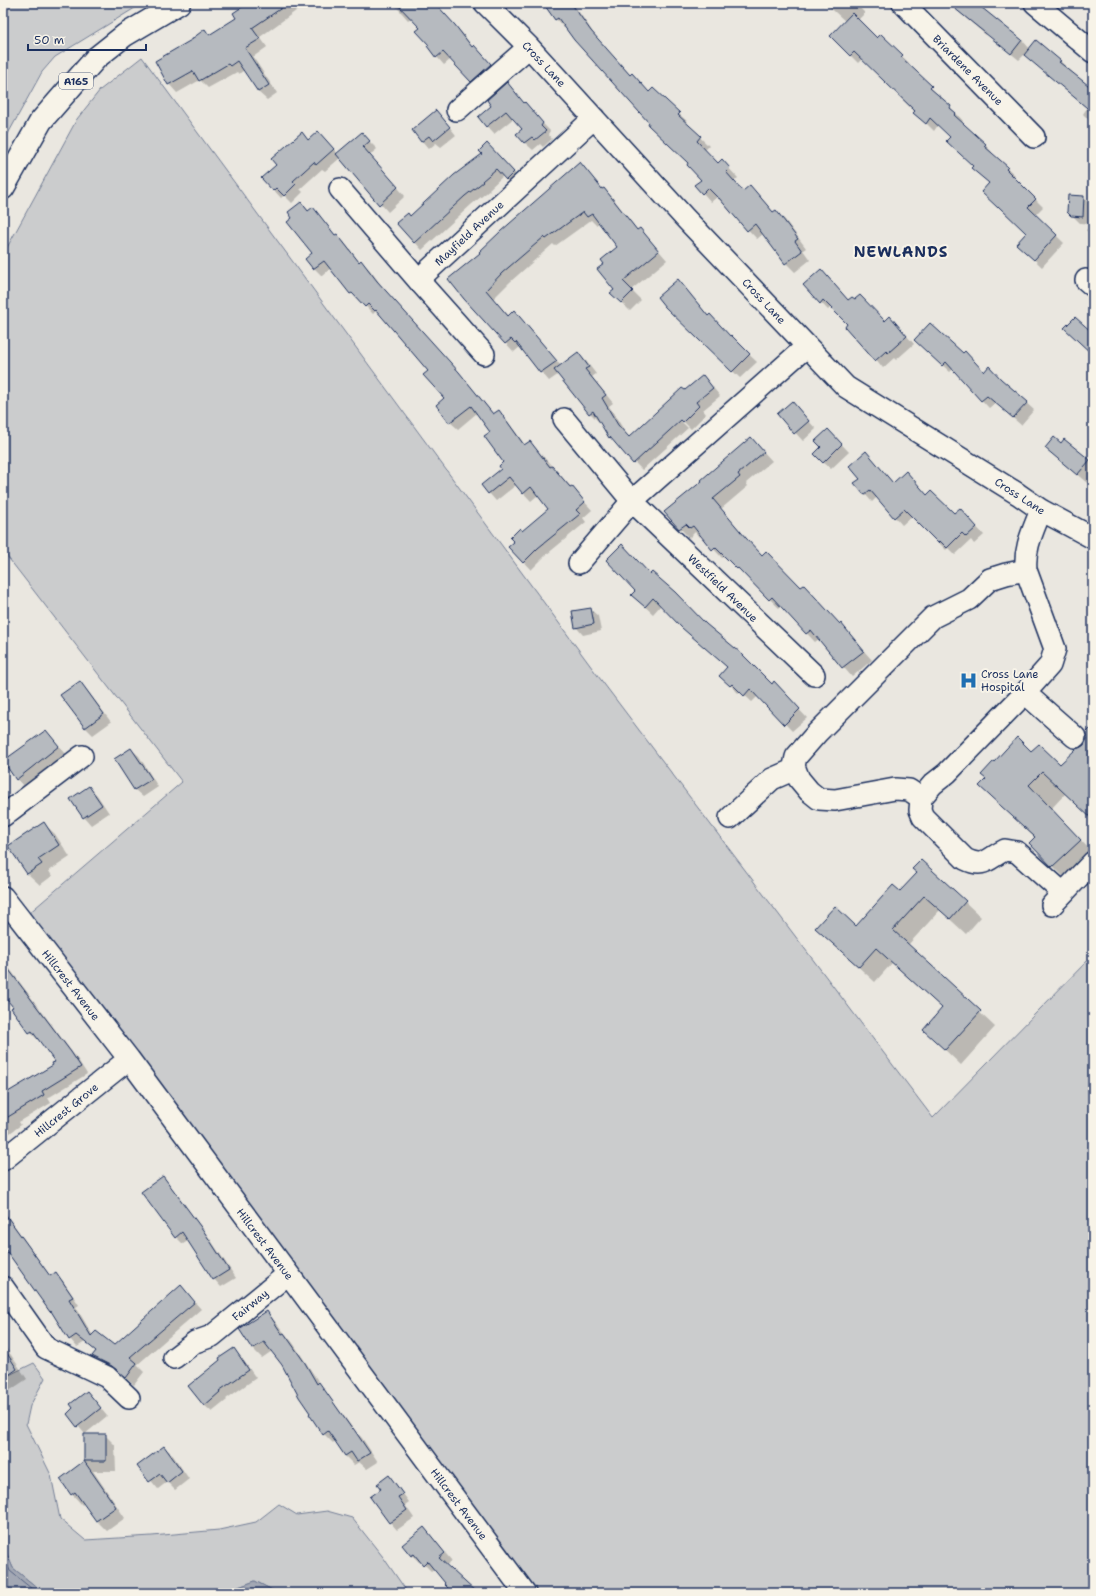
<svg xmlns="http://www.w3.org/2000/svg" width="1096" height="1596" font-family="'Shantell Sans',sans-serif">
<rect width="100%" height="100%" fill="#eae7e0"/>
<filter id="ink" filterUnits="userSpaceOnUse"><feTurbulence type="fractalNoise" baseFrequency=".025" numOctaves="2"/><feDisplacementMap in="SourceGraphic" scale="8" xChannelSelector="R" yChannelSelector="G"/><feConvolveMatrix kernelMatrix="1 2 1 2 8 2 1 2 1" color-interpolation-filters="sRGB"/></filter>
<g filter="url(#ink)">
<path fill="#cbcccd" stroke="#737e96" d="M3,3h140l-88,54 -13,15 -39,71z
M142,57l453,615 338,446 160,-163v638h-568l-504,-673 161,-138 -179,-231v-296l74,-136 23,-29z
M34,1363l11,15 -15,28 -4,18 25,51 9,44 25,21 67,-4 67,-6 37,-8 23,-18 18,11 30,-4 25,7 31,39 25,36h-130l-23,-12 -33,12h-178l-31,-25 -10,-23v-167z"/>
<path fill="#a3a8b4" stroke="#6d7892" d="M3,1545l10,23 31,25h-41z
M255,1581l23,12h-56z"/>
<path fill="#0003" d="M249,3h58l-47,34 7,10 -14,10 24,36 -10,7 -9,-8 -14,-22 -5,4 -2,-2 -29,16 -8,-8 -23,13 -8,-9 -13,-22 39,-23 10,-9 5,6 27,-18z
M393,3h41l29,31 10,14 1,-1 24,25 -19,17 -28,-30 -7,6 -7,-8 -8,-11 1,-1 -9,-17 -10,-10 -3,2z
M544,3h33l-3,2 25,36 32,35 18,17 30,21 9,8 -2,2 23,22 -4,4 13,14 4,-3 16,17 -4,3 10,11 29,21 3,-2 9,9 21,28 -3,2 7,10 -15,12 -9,-9 -23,-29 -6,5 -40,-42 -6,5 -8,-9 -1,-13 -12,-16 -40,-41 -85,-96 -1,1 -8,-9z
M820,3h35l10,10 -7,7 19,19 4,-3 28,27 -1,2 49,49 6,7 -2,2 24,22 7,7 -1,1 24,22 -2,2 30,30 -8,8 29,28 -22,24 -24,-23 9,-11 -37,-34v-15l-10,-9 -29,-38 -13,-12 -4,6 -72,-72 -4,4 -27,-27 14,-15 -20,-18 -3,3z
M948,3h36l-4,4 42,33 8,9 30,12 33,30v33l-10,-10 4,-6 -62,-54 -6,6 -32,-26 -1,1z
M1085,3h8v6z
M524,104l26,27 -2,3 4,5 -9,8 -3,-3 -7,6 -8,-7 -7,-9 6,-5 -10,-11 -20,16 -15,-16z
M443,119l13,16 -15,12 -5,-4 -7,6 -7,-8z
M326,140l12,14 31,-13 8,8 -7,6 35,41 -17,16 -48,-54 -15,13 -3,-2 -22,20 3,3 -11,11 -8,-8 -3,3 -18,-20 46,-37z
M495,152l26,28 -7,7 -11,-11 -14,13 1,1 -18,14 -50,46 -24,-27 12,-6z
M580,163l23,27 1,-1 8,8 26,34 2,-2 8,9 19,22 -36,30 10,10 -11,11 -18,-18 3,-3 -9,-26 13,-17 -19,-25 -4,3 -5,-5 -36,26 -2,-2 -43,38 -17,17 16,17 5,-5 47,55 17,-12 8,7 10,13 -4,3 21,26 -4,3 20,32 74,-61 7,7 10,12 -17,14 3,4 -15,15 -13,-13 -1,1 11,11 -46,42 -32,-33 -11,-18 -1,2 -8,-8 -31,-39 -10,7 -29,-34 -6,5 -49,-53 17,-46z
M1083,197l10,10v17l-13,-1 -12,-12z
M301,203l8,8 11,5 16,20v-1l8,7 16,21 1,-1 8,7 16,21 81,91 28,34 4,-3 8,7 19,26 5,-3 62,68 -9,8 3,4 -40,33 -15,15 -22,-23 6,-5 7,-10 28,-23 -12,-14 -7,6 -15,-16 -20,16 -14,-16 20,-16 2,-7 -13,-30 -14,-19 -19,16 -8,-7 -4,-24 -17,-27 -46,-53 -7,-7 -3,3 -13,-14 -1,1 -28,-33 -9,8 -8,-8 -7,-9 6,-5 -20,-36z
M1093,224v14l-7,-8z
M678,281l31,36 48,45 -17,16 -67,-64z
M804,285l81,37 12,3 17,19 -18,16 -2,-2 -11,10 -35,-44 -17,-17 -3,3z
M915,340l89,43 30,27 -13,15 -26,-22 -6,5 -36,-39 -3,3z
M799,410l17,19 -13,12 -25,-27z
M828,430l21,22 -18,17 -8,-7v-15z
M751,438l21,23 -26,22 2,3 -27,23 41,47 39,32 40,37 31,35 -20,17 -33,-38 -4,3 -34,-36 -2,2 -54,-52 -3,2 -21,-23 -2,2 -4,-5 -6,6 -23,-26 37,-31z
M1061,444l28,16 4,4v24l-39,-33z
M866,453l28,31 33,12 27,19 13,2 17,18 -10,9 -3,-4 -16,15 -7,-7 -2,2 -34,-34 -10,9 -25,-28 -5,5 -7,-8 -4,-15z
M651,575l121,110 9,5 26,28 -15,13 -34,-35 -6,6 -12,-11 -2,2 -17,-18 7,-7 -67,-63 -8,9 -13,-12z
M590,609l8,7 3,15 -18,4 -7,-8z
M80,682l7,8 24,32 -18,13 -7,-7 -24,-33z
M46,731l20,23 -42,33 -7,-8z
M1093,737v83l-28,-26 -14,15 42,44 -17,36 -46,-46 5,-5 -54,-52 50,-34 29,13 25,-20z
M131,749l8,7 19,31 -15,10 -8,-7 -19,-31z
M89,787l8,8 12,18 -18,12 -7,-8z
M43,823l12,11 15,23 -21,14 3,5 -12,9 -12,-11 -19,-28z
M921,861l60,56 -15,17 -26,-24 -32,35 87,82 -34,38 -37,-35 19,-21 -51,-46 -17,19 -43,-39 24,-16 44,-34 18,-20z
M3,960l75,100 9,14 -39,24 3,5 -32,19 2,3 -18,13v-37l52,-36 1,-3 -17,-23 -1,1 -8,-8 -27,-39z
M163,1177l7,8 40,54 26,39 -15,9 -7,-8 -26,-38 -5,3 -7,-7z
M3,1210l48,67 5,-3 7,7 16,24 -3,2 17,29 21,10 67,-59 20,22 -64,56 7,7 -10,13 -13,-11 -20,-10 -7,-8 3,-4 -12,-10 -8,5 -7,-8 -14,-23 -53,-72z
M267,1312l26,31 29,44 32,43 8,8 16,24 -11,7 -8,-7 -5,3 -9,-9 -10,-15 -2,2 -9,-9 -42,-69 -10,-14 -10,7 -9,-9 -13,-19z
M3,1343l24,36 -18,12 -6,-6z
M234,1349l7,8 15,21 -30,21 1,1 -15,12 -8,-7z
M87,1392l20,24 -22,18 -7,-8z
M85,1435h20l10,10 1,26h-23l32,47 -18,13 -10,-10 -13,-18 -2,2 -10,-11 -11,-15 24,-17z
M164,1447l8,7 17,25 -14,11 -8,-8 -9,7 -19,-23z
M388,1476l8,8 13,18 -4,3 9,13 -17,12 -7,-8 -8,-32z
M424,1528l28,33 -6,4 29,28h-21l-19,-25 -4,3 -10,-10 -2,1 -7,-7z"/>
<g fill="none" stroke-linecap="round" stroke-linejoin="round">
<path stroke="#515f80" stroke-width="1" d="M3,1555l7,16 27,22"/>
</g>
<path fill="#b6babf" stroke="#1b2f5e" d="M248,3h41l-37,25 8,11 -15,9 24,37 -11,7 -21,-31 -7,5 -2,-2 -29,17 -6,-10 -25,14 -13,-24 38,-22v-1l12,-9 4,6 27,-17 -3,-5z
M396,3h39l20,22 17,22 2,-2 17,19 -20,18 -28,-30 -7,6 -9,-12 2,-1 -13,-14 4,-3z
M543,3h28l20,28 39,44 2,-2 17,19 4,-4 27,25 -2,2 23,21 -4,5 21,22 4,-4 8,9 -4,4 17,19 7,-6 23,27 3,-2 22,29 -3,2 7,10 -17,13 -30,-40 -8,7 -28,-33h-1l-10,-10 -6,6 -8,-9 7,-5 -14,-15 1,-2 -40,-38 1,-2 -75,-83 -16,-22 -3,2z
M948,3h28l46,37 -11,14z
M852,13l25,25 4,-4 22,21 -2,2 31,29 -2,2 21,18 -1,2 6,5 -2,2 32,29 -2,2 24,21 -2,2 30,30 -8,8 29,28 -23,25 -18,-16 10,-11 -27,-26 -1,1 -17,-16 8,-9 -18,-15 2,-2 -27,-25 4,-4 -20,-19 -4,6 -13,-11 2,-2 -61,-59 -4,4 -20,-20z
M1036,40l25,21 -2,1 34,27v24l-69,-58z
M507,82l17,21 1,-1 18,21 -2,3 5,5 -11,9 -3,-3 -8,6 -8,-9 6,-5 -16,-18 -20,16 -8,-10 13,-11 -4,-6z
M436,110l14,17 -17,14 -4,-5 -8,6 -9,-12z
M318,131l16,18 -18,16 -2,-3 -21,19 3,3 -12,12 -8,-8 -3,3 -12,-13 15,-13 -5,-6 31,-27 6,8z
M362,132l8,9 -7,6 35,40 -19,18 -43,-51z
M487,143l27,29 -8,8 -10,-11 -14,12 1,1 -18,14 -51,47 -18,-20 12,-10 2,3 44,-41 28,-21 -3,-3z
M580,162l22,27 2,-1 33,42 3,-2 19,23 -36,30 10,10 -12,12 -11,-10 4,-3 -17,-21 7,-5 -3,-4 16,-13 -25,-33 -5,3 -4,-5 -37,27 -2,-2 -42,36 -16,17 22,26 6,-6 43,51 -17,12 -24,-31 -1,1 -4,-4 -6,5 -41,-45 -16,-20 32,-26 -1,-1 22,-21z
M1068,195l16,1 -1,21 -12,-1 -4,-4z
M301,202l7,9 5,-4 22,28 2,-1 22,28 2,-2 16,21 82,91 34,42 6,-4 25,35 6,-4 20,26 2,-1 18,21 2,-1 13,16 -9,8 4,4 -42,34 -15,15 -15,-16 6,-5 -4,-4 10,-10 2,3 26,-22 -17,-22 -8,7 -14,-17 -21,17 -7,-9 20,-16 -2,-3 4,-4 -19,-26 6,-4 -19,-26 -22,17 -13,-18 8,-7 -21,-23 5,-4 -52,-61 -1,1 -7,-7 -3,3 -13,-14 -2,1 -26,-33 -11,8 -8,-10 7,-6 -25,-31 5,-4 -4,-6z
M821,269l27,31 4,-3 3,2 5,-4 25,26 5,-5 17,20 -19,17 -2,-2 -11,10 -30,-34 2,-3 -24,-24 -3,4 -17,-19z
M678,279l30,37 2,-2 20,22 1,-1 19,19 -18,18 -67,-65 -8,-10z
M1075,317l18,16v22l-29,-27z
M930,323l33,30 2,-2 19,21 5,-6 12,13 27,23 -15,16 -26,-22 -6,5 -35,-39 -4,4 -28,-26z
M578,352l11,15 -4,2 21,26 -4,3 16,27 11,12 53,-49 3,2 18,-15 10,13 -17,14 3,4 -16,16 -2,-2 -48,44 -23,-27 -1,1 -16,-27 -4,3 -35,-44z
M792,401l17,20 -15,13 -17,-20z
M828,429l14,15 -19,19 -9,-9 7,-7 -6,-6z
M751,437l13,15 -26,22 2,3 -27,22 33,39 16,17 4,-4 35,36 3,-2 36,39 1,-1 23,28 -22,17 -31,-38 -5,4 -34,-37 -3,3 -31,-32 -1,1 -22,-22 -3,3 -19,-24 -3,2 -4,-4 -7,5 -15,-17 38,-31 -1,-1z
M1054,437l7,6 3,-4 26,21 -13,15 -32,-27z
M866,451l27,32 13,-12 21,24 4,-4 23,22 6,-5 17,19 -11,10 -4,-4 -15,15 -7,-7 -2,2 -34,-34 -10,9 -24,-28 -6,5 -10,-12 6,-4 -11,-13z
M622,544l28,30 2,-2 23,20 31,32 35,29 31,31 2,-3 26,28 -16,16 -34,-36 -6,7 -12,-12 -2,2 -11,-10 8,-9 -45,-39 -29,-30 -8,9 -14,-12 4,-4 -29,-31z
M591,608l3,16 -19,4 -3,-17z
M80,681l24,33 -19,14 -25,-33z
M1093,726v94l-51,-48 -13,13 52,55 -29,27 -23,-24 6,-6 -56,-51 7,-7 -5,-4 12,-13h1l23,-25 14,14 8,-7 21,20 16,-15 8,-4 3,-6 -1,-6z
M46,730l13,16 -43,34 -13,-19z
M131,748l21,31 -18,11 -20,-31z
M89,786l13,19 -19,13 -13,-19z
M44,822l15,23 -21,14 4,5 -15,10 -19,-28z
M921,860l45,41 -16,18 -26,-23 -31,34 88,81 -36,39 -22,-20 19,-22 -66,-60 -17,19 -44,-39 20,-22 21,20 37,-41 7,6 17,-18 -5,-4z
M3,962l68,90 10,15 -39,24 2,4 -41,25v-25l50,-30 -1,-2 3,-1 -23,-31 -3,2 -18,-25 2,-1 -10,-12z
M163,1176l40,54 26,40 -16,10 -31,-48 -7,6 -34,-46z
M3,1211l47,65 6,-4 17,25 -4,2 22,37 5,-5 18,14 67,-60 14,17 -65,55 7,6 -11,15 -14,-12 -20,-10 4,-5 -20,-16 -7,5 -18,-29 -1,1 -47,-66z
M267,1311l15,23 2,-1 21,30 12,21 2,-2 33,47 1,-1 17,25 -13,8 -6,-9 -6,4 -17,-25 -5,4 -14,-21 1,-1 -11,-16 -17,-32 -18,-23 -12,7 -13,-20z
M3,1347l14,22 -14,10z
M234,1348l15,22 -30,21 1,1 -16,14 -16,-20 32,-26 -1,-2z
M87,1391l14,17 -24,19 -10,-13 6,-6 -3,-4z
M84,1434h22v27h-22l32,46 -20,14 -21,-29 -4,3 -11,-16 24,-18z
M164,1446l18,25 -15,12 -7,-9 -11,8 -12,-16z
M389,1475l14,19 -5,3 9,13 -18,13 -19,-26 11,-8 -4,-5z
M424,1527l21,26 -6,5 38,35h-24l-9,-9 1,-1 -18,-22 -4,4 -9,-11 -3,2 -9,-11z"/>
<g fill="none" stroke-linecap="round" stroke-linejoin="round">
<defs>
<path id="minor" d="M485,3l44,44 155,170 162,170 172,107 23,16 52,28
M903,3l131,134
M1035,3l58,49
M457,110l72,-63
M340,189l78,91
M1086,280l7,6
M484,354l-66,-74 176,-162
M564,419l68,82 182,174
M579,563l53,-62 175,-155
M1026,570l-20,4 -16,5 -21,20 -36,18 -116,116 -21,24 -2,9 5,13 10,12 10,8 16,1 60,-11 14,1 12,8 12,-14 14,-11 78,-80 25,-28 5,-16 -29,-79c-2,-22 7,-39 15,-60
M1025,693l50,44
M921,798l-1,12 3,7 42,42c20,10 23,-1 40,-9l12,2 46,41
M3,816l79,-60
M730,818l42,-39 23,-10
M3,897l126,162 396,534
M1052,905l41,-43
M3,1160l126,-101
M3,1287l43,61 61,29 22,21
M174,1358l21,-16 17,-6 76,-62"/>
<path id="major" d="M3,188l38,-67 55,-63 29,-23 54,-32"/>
</defs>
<use href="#minor" stroke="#1b2f5e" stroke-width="24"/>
<use href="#major" stroke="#1b2f5e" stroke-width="25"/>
<use href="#minor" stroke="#f7f3e8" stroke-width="21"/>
<use href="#major" stroke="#f7f3e8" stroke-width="22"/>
</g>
</g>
<defs>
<symbol id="hospital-bare" viewBox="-9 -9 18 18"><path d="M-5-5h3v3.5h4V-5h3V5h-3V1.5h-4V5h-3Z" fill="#1f6fb2" stroke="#f7f3e8" stroke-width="2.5" paint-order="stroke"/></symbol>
</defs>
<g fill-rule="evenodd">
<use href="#hospital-bare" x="956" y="668" width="25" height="25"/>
</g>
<g text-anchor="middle" stroke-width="4" stroke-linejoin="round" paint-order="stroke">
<rect fill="#f7f3e8" stroke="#5d6a87" stroke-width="1" x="59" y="73" width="34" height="16" rx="3"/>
<g font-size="10" font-weight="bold" fill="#1b2f5e">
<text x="76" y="85">A165</text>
</g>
<g font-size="11" fill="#1b2f5e" stroke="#f7f3e8">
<text transform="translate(544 64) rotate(47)" y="4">Cross Lane</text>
<text transform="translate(968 70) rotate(45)" y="4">Briardene Avenue</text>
<text transform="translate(469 233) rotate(-43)" y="4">Mayfield Avenue</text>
<text transform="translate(764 301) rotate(47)" y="4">Cross Lane</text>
<text transform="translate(1020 496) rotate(33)" y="4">Cross Lane</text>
<text transform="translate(723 588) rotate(44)" y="4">Westfield Avenue</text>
<text transform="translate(71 985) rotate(52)" y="4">Hillcrest Avenue</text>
<text transform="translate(66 1110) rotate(-39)" y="4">Hillcrest Grove</text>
<text transform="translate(265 1244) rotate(53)" y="4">Hillcrest Avenue</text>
<text transform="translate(250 1305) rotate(-39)" y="4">Fairway</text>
<text transform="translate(459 1504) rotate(53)" y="4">Hillcrest Avenue</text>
</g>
<g font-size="11" fill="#1b2f5e" stroke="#f7f3e8" text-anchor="start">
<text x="981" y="678">Cross Lane<tspan x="981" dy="13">Hospital</tspan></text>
</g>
<g font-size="15" font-weight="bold" letter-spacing="1" fill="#1b2f5e" stroke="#f7f3e8">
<text x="901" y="257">NEWLANDS</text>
</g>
</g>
<rect width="1096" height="1596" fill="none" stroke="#f7f3e8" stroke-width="16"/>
<rect x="8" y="8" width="1080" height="1580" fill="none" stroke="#1b2f5e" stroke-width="1.5" filter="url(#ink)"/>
<path d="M28 44v6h118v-6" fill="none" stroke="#1b2f5e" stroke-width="2"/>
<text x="34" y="44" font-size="12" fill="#1b2f5e" stroke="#f7f3e8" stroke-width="3" paint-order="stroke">50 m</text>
</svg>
